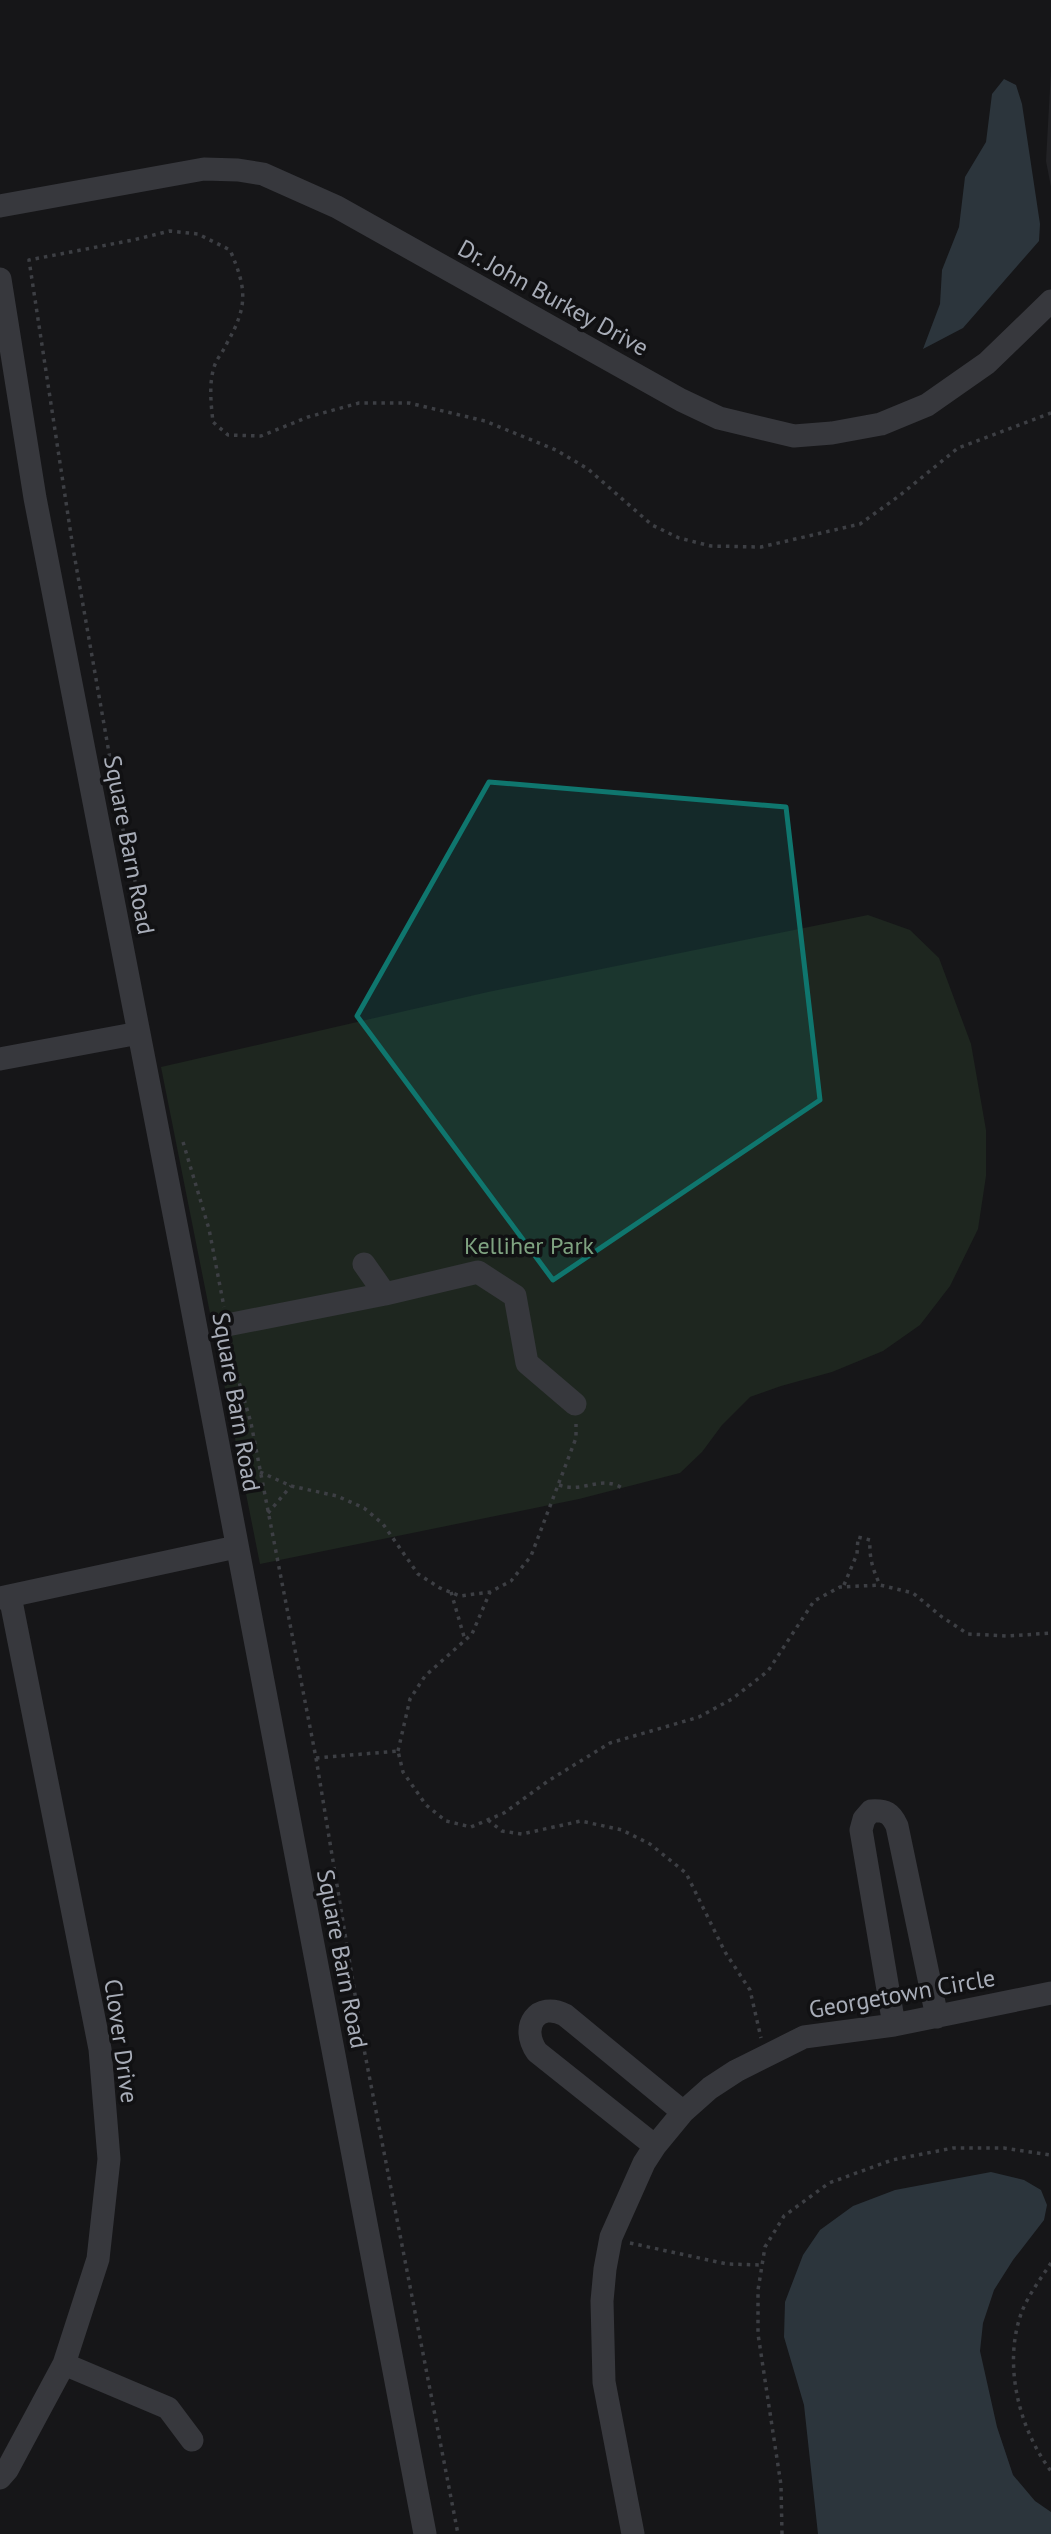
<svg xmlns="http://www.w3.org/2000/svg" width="1051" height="2534" font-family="'PT Sans',sans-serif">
<rect width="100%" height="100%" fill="#161618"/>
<path fill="#222225" d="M1051,70v117l-5,-26z"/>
<path fill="#1e261f" d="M868,915l42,15 29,28 32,86 15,86v46l-8,53 -28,57 -30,39 -37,26 -51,21 -51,14 -31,11 -28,28 -20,27 -22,21 -101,26 -319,65 -99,-497 327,-75z"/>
<path fill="#2c353c" d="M1004,79l12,6 6,19 18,120 -1,17 -76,87 -40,21 17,-45 2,-34 17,-43 6,-50 21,-35 6,-48z
M991,2172l33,8 17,10 6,15 -3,15 -31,40 -19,30 -11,33 -3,28 17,76 16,48 22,26 16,11v22h-233l-14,-129 -20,-68 1,-35 18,-47 17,-25 33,-24 42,-16z"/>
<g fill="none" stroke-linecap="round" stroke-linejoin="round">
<path stroke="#3d3f44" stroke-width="3.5" stroke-dasharray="3.5 5" stroke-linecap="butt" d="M142,932l-1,-25 -20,-86 -48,-273 -44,-288 104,-20 37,-9 28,3 32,16c17,39 18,56 -3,93 -3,7 -8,13 -11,19 -8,18 -5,42 -3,60l15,13 33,1 47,-19 51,-14h50l76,18 71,29 32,19 64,56 27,13 32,8 50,1 99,-23 39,-28 59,-48 93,-35
M183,1142l26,87 15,78
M230,1342l4,23 17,58 65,335 48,291 94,485
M260,1472l31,14 46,10 27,12 19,16 35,50 22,14 20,8 30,-4 21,-11 20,-25 45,-118v-14
M559,1485c25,9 43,-12 66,5
M268,1513l23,-27
M844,1585l13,-31 1,-17 12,3c-1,18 3,30 10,45
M451,1592l14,48
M398,1751l12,-52 15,-23 47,-42 18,-42
M316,1758l82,-7 5,21 23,33 20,16 25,6 33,-14 44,-32 62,-38 89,-26 33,-18 36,-28 46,-70 26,-14 40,-2 33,8 29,24 26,17 40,2 43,-3
M488,1820l14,11 20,3 59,-13 41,9 28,14 36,29 39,79 25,38 11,48
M630,2243l97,21 35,1
M1051,2263c-10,15 -24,34 -30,51 -18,51 -2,115 30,157
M782,2534l-1,-49 -23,-151v-44l7,-43 19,-31 45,-33 63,-23 61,-12h51l47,7"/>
<path stroke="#37383d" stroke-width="23" d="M0,206l204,-37 34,1 25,4 74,33 344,193 38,18 75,18 38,-3 49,-9 46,-19 60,-42 64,-62
M0,279l35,219 148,762 242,1274
M0,1059l139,-26
M364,1264l21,30 93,-22 37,24 12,67 48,41
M227,1325l158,-31
M0,1598l236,-51
M894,2025l-33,-195 3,-11 7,-8c15,-1 20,2 26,15l40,191
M655,2146l-118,-94c-18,-26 1,-51 28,-37l118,97
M64,2364l104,44 24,32
M0,2478l7,-8 57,-106 34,-105 11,-100 -9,-110 -90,-453
M633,2534l-29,-152 -2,-81 3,-32 6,-32 33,-74 11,-17 28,-34 27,-24 26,-17 68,-34 90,-12 157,-32"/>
</g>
<path fill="#0f766e" fill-opacity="0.2" stroke="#0f766e" stroke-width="5" stroke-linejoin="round" d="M489,782l297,25 34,293 -267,180 -196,-264z"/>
<g text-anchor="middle" stroke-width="7" stroke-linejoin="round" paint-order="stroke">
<g font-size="24" fill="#a8adb8" stroke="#111113">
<text transform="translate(553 298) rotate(29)" y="8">Dr. John Burkey Drive</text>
<text transform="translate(129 845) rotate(79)" y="8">Square Barn Road</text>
<text transform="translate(236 1402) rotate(80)" y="8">Square Barn Road</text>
<text transform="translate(342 1959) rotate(79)" y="8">Square Barn Road</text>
<text transform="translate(902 1994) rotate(-10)" y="8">Georgetown Circle</text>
<text transform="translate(121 2041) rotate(82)" y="8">Clover Drive</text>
</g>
<g font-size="24" fill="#7fa381" stroke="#111113">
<text x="529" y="1254">Kelliher Park</text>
</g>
</g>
</svg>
